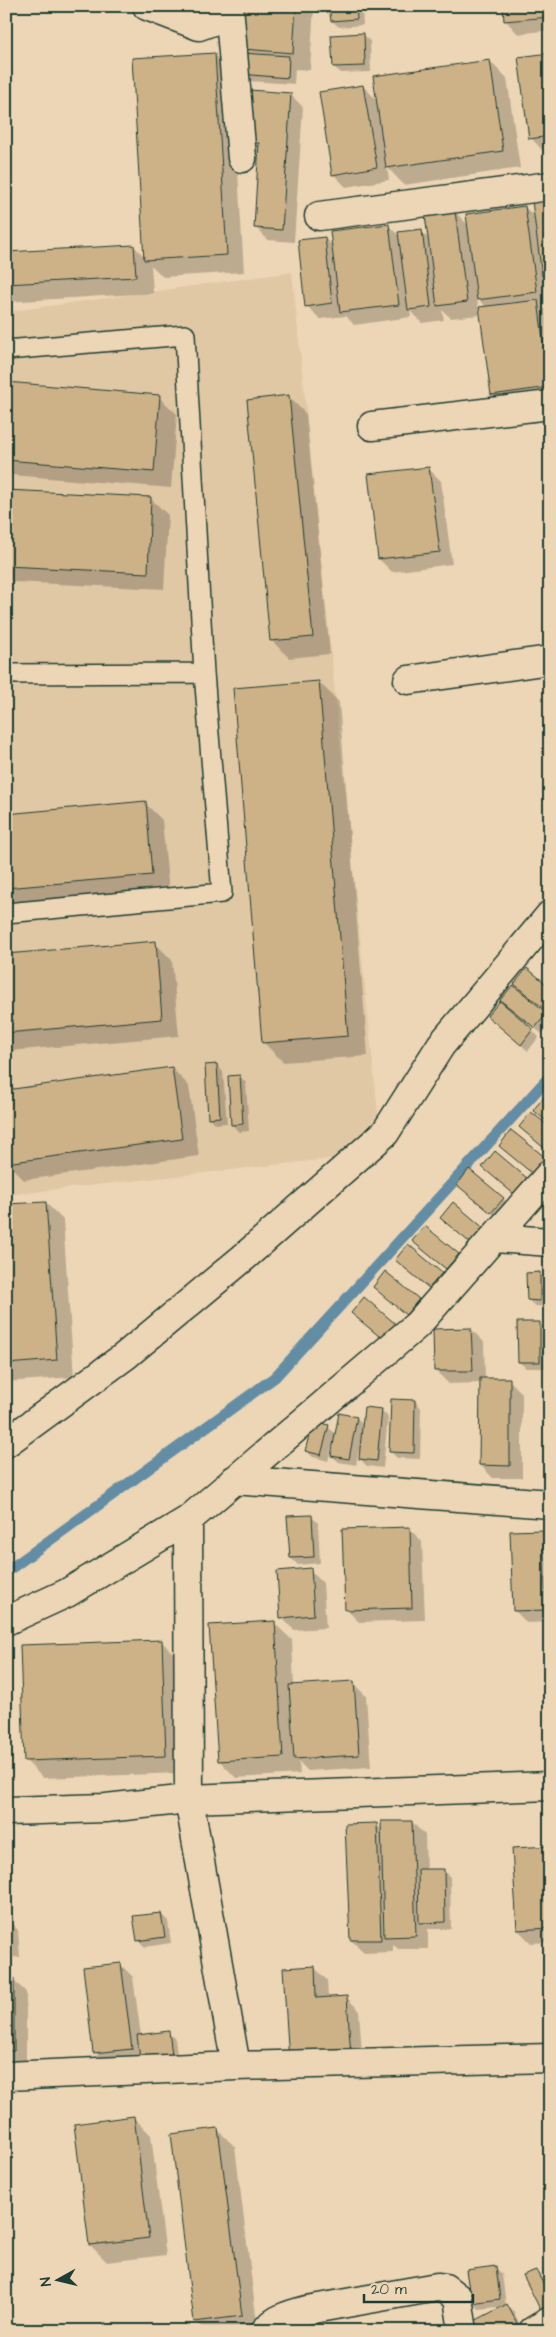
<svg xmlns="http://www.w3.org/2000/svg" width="556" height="2337" font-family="'Architects Daughter',sans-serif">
<rect width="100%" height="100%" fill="#edd6b5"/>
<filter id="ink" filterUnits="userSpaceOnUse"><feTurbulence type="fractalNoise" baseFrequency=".02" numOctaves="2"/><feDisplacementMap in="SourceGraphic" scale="10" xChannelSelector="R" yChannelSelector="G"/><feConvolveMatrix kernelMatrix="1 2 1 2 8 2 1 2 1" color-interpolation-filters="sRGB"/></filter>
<g filter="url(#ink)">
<path fill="#e0c8a5" d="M292,272l90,881 -376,42v-883z"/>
<path fill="#0003" d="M246,6h68l-4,64 -15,-1 -1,15 -47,-3 2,-26 -5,-6z
M331,6h31l1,19 -24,2 -7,-6z
M504,6h46v24l-32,4 -12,-13z
M363,34l7,7 1,31 -30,1 -7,-6z
M550,54v96l-7,1 -12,-13z
M215,55l17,17 12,200 -81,5 -12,-12 2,28 -147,9v-48l128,-8 12,12z
M490,61l17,17 13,90 -116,17 -17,-18 2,13 -43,7 -13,-13 30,-88 15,15z
M290,94l13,13 -9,135 -26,-2 -13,-13 5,-72 -14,-13z
M550,200v82l-4,-4 3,27 -7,1 8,8v87l-45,6 -13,-13 -5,-86 -10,-10 2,17 -28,3 -9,-8 2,10 -22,3 -12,-12 1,6 -57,8 -8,-9 -26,3 -13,-13 17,-68 9,8 55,-21 12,12 21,-6 8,8 26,-27 14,14 56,-19 11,11z
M6,384l153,13 18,17 -6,74 -160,-13 -5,-5z
M289,397l17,17 24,240 -41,4 -17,-17z
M428,468l13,13 11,83 -60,8 -13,-13z
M6,491l144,7 18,17 -4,74 -152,-7 -6,-6z
M319,682l20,20 29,354 -85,6 -20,-20z
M145,803l17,17 7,72 -163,14v-91z
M155,943l17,17 7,76 -169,15 -4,-4v-92z
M527,970l23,19v24l-13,-10 -1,2 14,13v6l-8,10 -16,-13 -1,2 14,14 -11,14 -40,-35z
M217,1065l6,7 4,51 -11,1 -7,-7z
M172,1068l17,18 10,70 -175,24 -17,-17 -1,-4z
M240,1076l6,7 3,48 -10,1 -7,-7z
M465,1191l38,7 6,7 -11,13z
M46,1203l17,17 11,157 -68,5v-176z
M414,1241l44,14 6,7 -11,13z
M403,1267l38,7 7,6 -12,14z
M385,1273l40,34 -11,14 -33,-28z
M540,1274l7,6 -1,27 -11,-1 -7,-6z
M539,1323l7,7v38h-20l-7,-6z
M471,1329l13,13 1,37 24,1 13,13v85h-29l-13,-13 1,-82 -32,1 -13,-13z
M415,1401l6,7 -1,51 -23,-1 -7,-7z
M381,1410l7,7 -5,51 -16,-2 -7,-7 1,-9h-2l-3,15 -17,-3 -7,-6 2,-9 -2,-1 -4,15 -15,-4 -7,-6 22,-24 8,7 4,-20 17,4 6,7z
M311,1516l7,7 2,40 -22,2 -7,-7z
M410,1529l12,13 3,78 -66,2 -13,-13z
M543,1531l7,7v84l-23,1 -13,-13z
M310,1570l13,13 3,45 -32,2 -13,-13z
M274,1623l18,17 2,46 59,-3 13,13 5,71 -63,4 -9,-9 1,12 -64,4 -17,-18z
M161,1641l18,18 3,114 -139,5 -17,-17z
M412,1822l13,13 1,36h18l6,6 1,52h-23v20h-30l-5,-5v8l-29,1 -13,-13 25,-116 6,6z
M550,1847v95l-19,1 -13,-13z
M161,1914l7,7 3,22 -26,4 -7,-7z
M6,1918l12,12 2,27 -14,1z
M120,1964l13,13 8,59 27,-3 7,6 4,30 -71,-4 -13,-13z
M314,1967l13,13 1,18 18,-1 13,13 4,59 -60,4z
M6,1980h7l13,12v71h-20z
M134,2118l17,17 15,120 -59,7 -17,-17z
M218,2130l17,17 23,184h-53l-10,-10z
M495,2267l7,7 4,31 8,7 9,19h-55l38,-25 -27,3 -7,-6z
M535,2271l7,7 8,15v23l-8,-6z"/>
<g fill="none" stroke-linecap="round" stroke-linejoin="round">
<path stroke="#638da4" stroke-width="11" d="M6,1572l269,-195 275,-301"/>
</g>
<path fill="#ceb287" stroke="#1f3d34" d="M245,6h51l-3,47 -50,-4z
M329,6h27l1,13 -26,2z
M503,6h47v11l-46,4z
M364,33l1,33 -32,1 -2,-32z
M215,53l12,202 -83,5 -12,-202z
M241,53l48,3 -1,22 -49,-4z
M550,53v83l-21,3 -11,-82z
M490,60l13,91 -117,17 -13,-92z
M363,85l14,82 -45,8 -13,-83z
M249,90l42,3 -9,137 -28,-2 5,-85 -14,-1z
M550,199v76l-8,1 -10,-75z
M525,206l12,86 -60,8 -11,-86z
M455,211l12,91 -30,4 -12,-91z
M389,224l10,81 -59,7 -10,-81z
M422,229l9,78 -23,3 -10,-78z
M325,237l7,66 -27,4 -7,-67z
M134,245l2,32 -130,7v-32z
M538,300l11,87 -58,8 -12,-88z
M6,382l154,13 -6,77 -148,-12z
M289,395l24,242 -43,4 -23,-241z
M429,467l11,85 -62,7 -10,-85z
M6,490l145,7 -3,76 -142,-7z
M319,681l29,355 -86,7 -29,-355z
M146,801l6,74 -146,13v-74z
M156,941l6,78 -156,14v-79z
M527,968l23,19 -2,25 -34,-28z
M513,985l34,28 -12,15 -35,-28z
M500,1001l33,28 -12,16 -34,-29z
M217,1064l3,53 -12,1 -3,-53z
M172,1067l10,72 -176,24v-73z
M240,1075l3,49 -12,1 -3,-49z
M546,1095l4,3v26l-17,-14z
M531,1112l19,15v26l-31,-26z
M511,1130l35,28 -13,16 -34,-28z
M495,1151l33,28 -13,16 -33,-28z
M469,1169l35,29 -13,15 -34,-28z
M46,1202l11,158 -51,4v-160z
M453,1202l33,28 -12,16 -34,-28z
M425,1226l34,28 -13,15 -34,-28z
M408,1244l34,29 -13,15 -34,-28z
M385,1271l34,28 -13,16 -33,-28z
M540,1272v29l-13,-1 -1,-27z
M364,1297l34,29 -13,15 -34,-28z
M517,1322h23v40h-22z
M471,1328l2,43h-39l-1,-42z
M480,1378h30v88l-31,-1z
M391,1399l24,1 -1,53 -25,-1z
M364,1407l18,2 -5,52 -18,-2z
M339,1413l18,4 -8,42 -18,-3z
M550,1417v48h-4z
M313,1421l16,4 -8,30 -16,-4z
M312,1515l2,42 -24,1 -3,-42z
M410,1527l2,81 -67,2 -3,-81z
M543,1530l3,80 -33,1 -3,-80z
M311,1568l3,47 -34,3 -3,-47z
M275,1621l8,136 -65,4 -9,-136z
M162,1640l4,116 -142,5 -4,-116z
M354,1681l5,74 -65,4 -5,-74z
M381,1821h31l4,115 -32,1z
M377,1823l4,117h-31l-5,-116z
M550,1846v82l-33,2 -5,-82z
M418,1869h26l1,53 -26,1z
M161,1913l4,24 -28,4 -4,-25z
M121,1963l11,86 -39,4 -10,-86z
M315,1966l1,32 31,-2 4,61 -62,4 -6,-93z
M6,1978h8v73h-8z
M169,2031l4,32 -32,4 -4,-32z
M134,2116l15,122 -60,7 -15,-121z
M218,2128l24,188 -48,6 -23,-188z
M496,2266l4,33 -29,4 -5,-33z
M536,2270l14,27v9l-9,5 -18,-36z
M507,2304l11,21 -11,6h-40l-2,-5z"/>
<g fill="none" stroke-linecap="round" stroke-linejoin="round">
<defs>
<path id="lane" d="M6,350l179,-15 19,338 -198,1
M6,913l216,-20 -18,-220"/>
<path id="street" d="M147,6l52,20 30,-11
M229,6l13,152
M319,216l231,-30
M372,426l178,-21
M408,680l142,-20
M494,1238l56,4
M6,1443l119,-87 118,-98 142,-125 56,-88 109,-130
M234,1480l316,24
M6,1621l61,-28 121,-73
M6,1811l100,-3 83,-9 361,-13
M236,2066l-47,-267 -1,-279 229,-195 133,-151
M6,2076l230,-10 314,-8
M265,2331c11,-13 26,-17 42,-21l130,-23 8,1 13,10 5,33
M533,2331l17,-10"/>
</defs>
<use href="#lane" stroke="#1f3d34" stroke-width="22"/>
<use href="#street" stroke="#1f3d34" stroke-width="31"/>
<use href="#lane" stroke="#edd6b5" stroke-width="19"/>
<use href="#street" stroke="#edd6b5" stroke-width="28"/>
</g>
</g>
<rect width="556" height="2337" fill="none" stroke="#edd6b5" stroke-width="25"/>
<rect x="12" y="12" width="531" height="2312" fill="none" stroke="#1f3d34" stroke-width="2" filter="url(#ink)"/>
<g transform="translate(58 2280) rotate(262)" stroke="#edd6b5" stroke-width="4" paint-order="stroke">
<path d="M0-4L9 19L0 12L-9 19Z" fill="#1f3d34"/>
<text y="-8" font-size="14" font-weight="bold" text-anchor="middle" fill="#1f3d34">N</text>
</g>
<path d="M364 2294v8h109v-8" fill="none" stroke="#1f3d34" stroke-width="2.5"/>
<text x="371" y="2294" font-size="15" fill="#1f3d34" stroke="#edd6b5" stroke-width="4" paint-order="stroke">20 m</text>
</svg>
